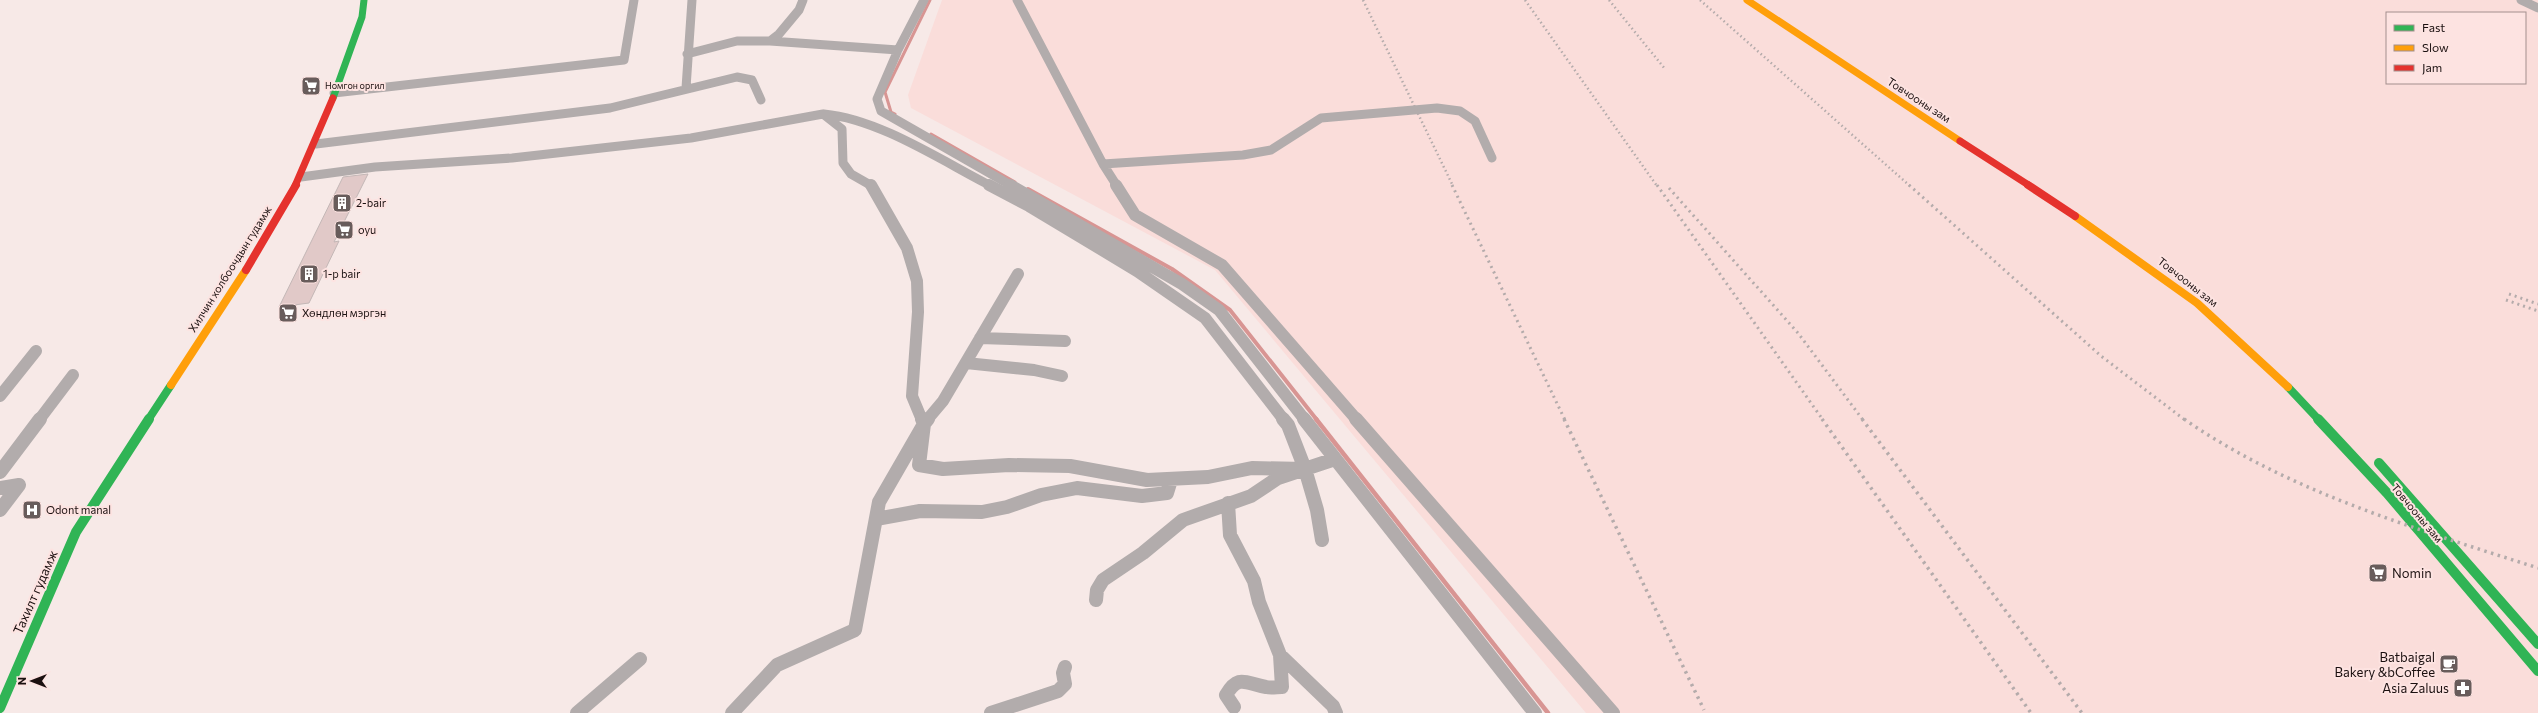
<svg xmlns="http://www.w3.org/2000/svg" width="2538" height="713" font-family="Commissioner,sans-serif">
<rect width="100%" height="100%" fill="#f7e9e7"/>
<path fill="#faddda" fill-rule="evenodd" d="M942,0h1596v713h-952l-371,-443 -304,-162 -3,-13zM2387,13h138v70h-138z"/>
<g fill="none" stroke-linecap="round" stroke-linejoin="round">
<path stroke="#d89593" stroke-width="3" d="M895,114l-4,-2 -6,-20 45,-92
M931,134l84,48"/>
<path stroke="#d89593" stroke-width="4" d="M1028,189l144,80 58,41 87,110"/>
<path stroke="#d89593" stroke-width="4.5" d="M1316,419l232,294"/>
</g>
<path fill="#e1c9c8" stroke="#c3b7b6" d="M368,174l-34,68 5,-1 -30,62 -30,4 64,-130z"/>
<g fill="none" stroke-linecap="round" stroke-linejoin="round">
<path stroke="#b2acac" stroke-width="9" d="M924,0l-26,50 -21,49 4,12 131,75
M1017,0l86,164 14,22
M2521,0l17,8
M770,41l128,9
M687,54l50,-13h33l9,-7 20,-24 4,-10
M686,88l6,-88
M334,93l290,-33 10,-60
M824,114c55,5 118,47 167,72
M316,144l294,-36 127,-31 15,3 9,20
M1103,164l140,-9 28,-5 50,-32 116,-10 23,3 15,10 17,37
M301,177l74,-10 137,-9 179,-20 132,-24 19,15 1,34 8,11 21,12"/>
<path stroke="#b2acac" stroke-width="12" d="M871,185l36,63 10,33 1,31 -6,84 10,24
M989,185l40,21 108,65 68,47 79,102
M1010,185l172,99 37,26 86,110
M1116,185l19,30 87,50 135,155
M980,338l85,3
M966,363l68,7 28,6
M0,396l36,-45
M39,420l34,-45
M927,420l16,-19 75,-127"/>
<path stroke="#b2acac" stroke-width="14" d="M928,419l-4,5 -5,41 24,4 66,-4 61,1 77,14 61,-3 44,-9 53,1
M1283,419l5,6 17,44
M1304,419l231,294
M1356,419l257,294
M0,472l40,-53
M0,488l19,-3 -19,25
M1228,503l2,32 24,46 5,21 21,53 2,32c-5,0 -11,1 -16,0 -20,-3 -27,-14 -40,8l8,12
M876,519l44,-8 62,1 25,-5 34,-12 36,-7 65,8 25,-3 4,-13
M1322,540l-5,-30 -12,-41 30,-10
M1096,600l1,-10 6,-10 40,-27 40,-33 68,-24 27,-18 24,-8
M1280,655l53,51 3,7
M577,713l63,-54
M732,713l45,-48 78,-35 24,-128 45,-78 -2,-5
M991,713l67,-22 7,-7 -2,-11 2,-6"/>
<path stroke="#30b455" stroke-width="7" d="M333,98l29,-81 2,-17"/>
<path stroke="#30b455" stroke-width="8" d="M2288,387l31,33
M148,420l23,-35"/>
<path stroke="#30b455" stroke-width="10" d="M2318,419l69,74 151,178
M2379,463l159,181
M0,708l76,-176 73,-113"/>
<path stroke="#ff9f0a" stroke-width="7" d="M1747,0l213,141"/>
<path stroke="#ff9f0a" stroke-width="8" d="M2075,216l122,87 91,84
M171,385l75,-115"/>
<path stroke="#e5322d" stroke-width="7" d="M1960,141l70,45
M295,186l38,-88"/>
<path stroke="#e5322d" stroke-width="8" d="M2028,185l47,31
M246,270l50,-85"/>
<path stroke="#b4abab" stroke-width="2.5" stroke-dasharray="1.5 3" stroke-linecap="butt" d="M1363,0l90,186
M1525,0l132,186
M1609,0l56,69
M1700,0l210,186"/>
<path stroke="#b4abab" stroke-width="3" stroke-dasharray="2 4" stroke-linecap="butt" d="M1452,185l113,235
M1657,185l166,235
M1909,185l192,171 84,64
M1669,188l129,145 65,87
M2509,294l29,10
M2506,300l32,11"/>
<path stroke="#b4abab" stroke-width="3.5" stroke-dasharray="2.5 4.5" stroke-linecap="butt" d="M1564,419l140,291
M1822,419l209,294
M1862,419l220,294
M2184,419c105,73 233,110 354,149"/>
</g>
<defs>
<symbol id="supermarket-square" viewBox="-11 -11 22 22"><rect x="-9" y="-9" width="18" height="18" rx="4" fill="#685c5b" stroke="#fde3e1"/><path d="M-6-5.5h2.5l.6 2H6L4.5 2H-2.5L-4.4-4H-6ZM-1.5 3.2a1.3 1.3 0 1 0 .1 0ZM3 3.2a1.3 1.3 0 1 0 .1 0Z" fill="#fff"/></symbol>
<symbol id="building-square" viewBox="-11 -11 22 22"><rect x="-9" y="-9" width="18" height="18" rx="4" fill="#685c5b" stroke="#fde3e1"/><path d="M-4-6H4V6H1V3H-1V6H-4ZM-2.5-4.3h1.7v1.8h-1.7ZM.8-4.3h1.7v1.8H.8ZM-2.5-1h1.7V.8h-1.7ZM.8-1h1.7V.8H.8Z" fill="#fff"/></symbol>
<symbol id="hospital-square" viewBox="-11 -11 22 22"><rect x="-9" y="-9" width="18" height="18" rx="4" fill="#685c5b" stroke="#fde3e1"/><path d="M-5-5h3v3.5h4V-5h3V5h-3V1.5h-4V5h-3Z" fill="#fff"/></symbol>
<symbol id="cafe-square" viewBox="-11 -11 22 22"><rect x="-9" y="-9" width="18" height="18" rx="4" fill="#685c5b" stroke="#fde3e1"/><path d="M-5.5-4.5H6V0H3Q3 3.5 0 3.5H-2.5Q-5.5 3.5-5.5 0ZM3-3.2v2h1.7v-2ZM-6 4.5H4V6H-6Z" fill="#fff"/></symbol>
<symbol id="pharmacy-square" viewBox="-11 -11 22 22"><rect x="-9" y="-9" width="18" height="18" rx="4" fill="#685c5b" stroke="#fde3e1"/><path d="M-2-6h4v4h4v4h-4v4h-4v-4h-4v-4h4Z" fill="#fff"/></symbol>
</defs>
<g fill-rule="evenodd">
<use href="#supermarket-square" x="300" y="75" width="22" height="22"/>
<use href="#building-square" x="331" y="192" width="22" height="22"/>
<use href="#supermarket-square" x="333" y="219" width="22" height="22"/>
<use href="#building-square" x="298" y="263" width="22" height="22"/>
<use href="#supermarket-square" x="277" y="302" width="22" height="22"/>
<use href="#hospital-square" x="21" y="499" width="22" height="22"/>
<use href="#supermarket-square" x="2367" y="562" width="22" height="22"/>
<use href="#cafe-square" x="2438" y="653" width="22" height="22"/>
<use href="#pharmacy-square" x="2452" y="677" width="22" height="22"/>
</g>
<g text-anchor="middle" stroke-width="4" stroke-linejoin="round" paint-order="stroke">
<g font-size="9" fill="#1b1010" stroke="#fde3e1" text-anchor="start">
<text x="325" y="89">Номгон оргил</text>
</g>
<g font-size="11" fill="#1b1010" stroke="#fde3e1">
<text transform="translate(1919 100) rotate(33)" y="4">Товчооны зам</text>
<text transform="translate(230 269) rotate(-58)" y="4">Хилчин холбоочдын гудамж</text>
<text transform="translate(2188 282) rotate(38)" y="4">Товчооны зам</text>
<text transform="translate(2417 513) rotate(50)" y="4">Товчооны зам</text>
</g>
<g font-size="11" fill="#1b1010" stroke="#fde3e1" text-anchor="start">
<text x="356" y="207">2-bair</text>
<text x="358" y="234">oyu</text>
<text x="323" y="278">1-p bair</text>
<text x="302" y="317">Хөндлөн мэргэн</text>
<text x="46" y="514">Odont manal</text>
</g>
<g font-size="13" fill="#1b1010" stroke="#fde3e1" text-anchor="end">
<text x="2392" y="578" text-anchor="start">Nomin</text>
<text x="2435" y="662">Batbaigal<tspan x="2435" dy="15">Bakery &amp;bCoffee</tspan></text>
<text x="2449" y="693">Asia Zaluus</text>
</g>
<g font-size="13" fill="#1b1010" stroke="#fde3e1">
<text transform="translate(35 592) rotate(-66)" y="5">Тахилт гудамж</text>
</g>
</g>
<rect x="2386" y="12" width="140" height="72" fill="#fde3e1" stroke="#a38f8d"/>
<rect x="2394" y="25" width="20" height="6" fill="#30b455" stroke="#a38f8d"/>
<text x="2422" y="32" font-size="12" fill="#1b1010">Fast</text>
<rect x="2394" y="45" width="20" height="6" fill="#ff9f0a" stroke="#a38f8d"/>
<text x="2422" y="52" font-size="12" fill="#1b1010">Slow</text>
<rect x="2394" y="65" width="20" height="6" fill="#e5322d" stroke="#a38f8d"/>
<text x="2422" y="72" font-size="12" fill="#1b1010">Jam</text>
<g transform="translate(32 681) rotate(270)" stroke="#fde3e1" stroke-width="3" paint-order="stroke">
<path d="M0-3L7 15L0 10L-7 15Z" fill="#1b1010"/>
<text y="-6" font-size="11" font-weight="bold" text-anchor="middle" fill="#1b1010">N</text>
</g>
</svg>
